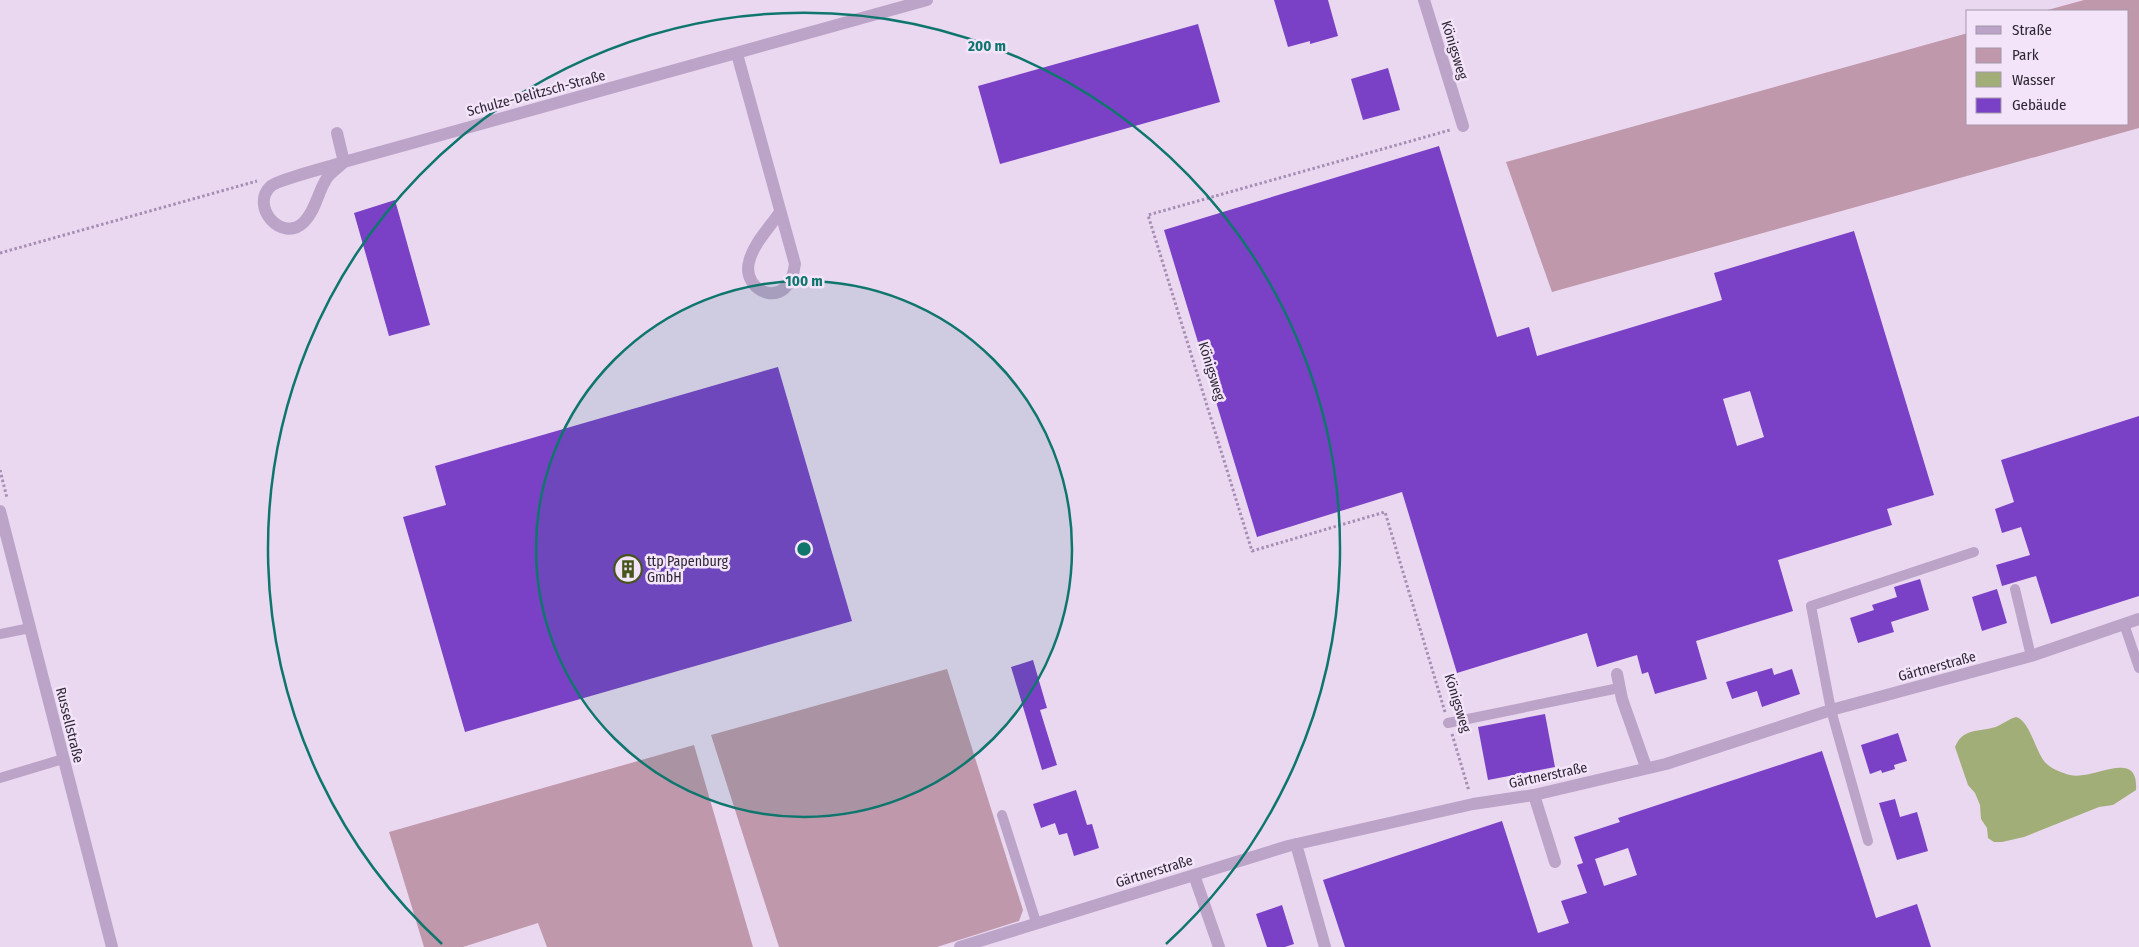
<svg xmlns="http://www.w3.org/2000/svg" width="2139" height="947" font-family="'Fira Sans Condensed',sans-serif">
<rect width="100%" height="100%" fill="#ead8f1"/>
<path fill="#c098ab" d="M2084,0h55v128l-587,164 -46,-130 462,-129v91h160v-113h-84z
M947,669l76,241 -4,11 -82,26h-158l-68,-212z
M694,745l59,202h-206l-9,-24 -75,24h-39l-35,-115z"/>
<path fill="#a1ae77" d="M2016,717c13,3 19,32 28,44 5,7 18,12 26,14 23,6 69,-28 66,15l-23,15 -14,2 -75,30 -22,5h-8l-6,-4 -1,-10 -6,-9 -1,-14 -5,-12 -7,-8 -13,-38c9,-21 26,-14 43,-21 6,-3 11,-7 18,-9z"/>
<path fill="#7a41c6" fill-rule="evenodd" d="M1274,0h54l10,36 -28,8v-3l-22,6z
M1198,24l22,78 -220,62 -22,-78z
M1388,68l12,42 -37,10 -12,-41z
M1439,146l58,191 32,-10 8,29 185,-56 -8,-27 140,-42 80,264 -47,14 5,16 -114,35 15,51 -97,30 11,38 -52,15 -7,-22 -6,2 -5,-19 -40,12 -10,-34 -130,40 -55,-181 -145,45 -93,-307zM1750,391l14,46 -27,9 -14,-47z
M395,200l35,125 -41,11 -35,-123z
M778,367l74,254 -387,111 -62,-215 43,-12 -11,-39z
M2139,416v180l-88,28 -15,-48 -34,10 -6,-21 34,-10 -9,-28 -19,6 -7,-24 19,-7 -13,-42z
M1920,579l9,31 -38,12 3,10 -36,11 -8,-25 24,-8 -2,-5 25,-8 -3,-10z
M1997,589l10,34 -25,8 -10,-34z
M1033,660l14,48 -7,2 17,55 -15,5 -31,-103z
M1772,668l2,7 18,-6 8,25 -38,13 -5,-16 -25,8 -6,-17z
M1545,714l10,53 -67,13 -10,-53z
M1898,733l9,28 -13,4 1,4 -13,4 -1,-3 -11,4 -9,-29z
M1822,751l54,167 41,-14 14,43h-586l-22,-67 179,-59 36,112 31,-10 -8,-22 26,-8 -10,-28 6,-2 -9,-26 46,-15 -2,-4zM1628,848l9,27 -33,11 -9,-27z
M1076,790l11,35 5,-1 7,24 -25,8 -7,-23 -8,2 -4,-12 -14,5 -8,-24z
M1895,799l5,18 17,-5 11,39 -31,9 -18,-57z
M1282,905l12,39 -9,3h-18l-11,-33z"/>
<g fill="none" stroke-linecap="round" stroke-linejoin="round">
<path stroke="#a68eb4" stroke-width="3" stroke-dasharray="2.5 2.5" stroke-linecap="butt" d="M0,253l257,-72
M0,470l7,28
M1445,712l-60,-200 -133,39 -104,-336 302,-85
M1452,734l17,57"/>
<path stroke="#bca4c9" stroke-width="10" d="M2015,589l16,67
M2124,624l15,44
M0,634l30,-6
M1448,723l171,-35
M0,778l63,-19
M1002,815l34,107
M1868,841l-37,-131 -20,-104 163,-54"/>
<path stroke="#bca4c9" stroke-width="12" d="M1424,0l39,126
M737,54l58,210c-6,49 -54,28 -46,-2 4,-18 21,-35 31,-50
M337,133l7,29
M344,162c-5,5 -13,10 -17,16 -9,13 -11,32 -23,44 -22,22 -55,-16 -33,-36 6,-6 61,-20 73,-24l583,-162
M0,511l112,436
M1617,674l5,25 24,68
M1534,795l21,67
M1296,844l29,103
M1194,875l25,72
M960,947l328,-101 185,-42 61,-9 132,-31 165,-54 200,-54 108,-37"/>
</g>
<circle cx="804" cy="549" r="268" fill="#0f766e" fill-opacity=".12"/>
<g fill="none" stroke="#0f766e" stroke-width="2.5">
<circle cx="804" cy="549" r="268"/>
<path d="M442 944A536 536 0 1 1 1166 944"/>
</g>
<defs>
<symbol id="building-ring" viewBox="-11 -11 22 22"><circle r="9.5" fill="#f3e4f9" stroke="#47551c" stroke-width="1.5"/><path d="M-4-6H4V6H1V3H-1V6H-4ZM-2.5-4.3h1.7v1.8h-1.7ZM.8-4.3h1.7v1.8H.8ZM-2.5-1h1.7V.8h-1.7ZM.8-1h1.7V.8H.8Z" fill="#47551c"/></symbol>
</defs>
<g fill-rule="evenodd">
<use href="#building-ring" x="612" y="553" width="32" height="32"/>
</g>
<g text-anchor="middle" stroke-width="5" stroke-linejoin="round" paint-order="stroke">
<g font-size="14" fill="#2d2634" stroke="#f3e4f9">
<text transform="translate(1455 50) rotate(73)" y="5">Königsweg</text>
<text transform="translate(536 93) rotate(-15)" y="5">Schulze-Delitzsch-Straße</text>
<text transform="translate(1212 371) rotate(73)" y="5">Königsweg</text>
<text transform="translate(1937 666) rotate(-15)" y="5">Gärtnerstraße</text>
<text transform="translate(1458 703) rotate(73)" y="5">Königsweg</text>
<text transform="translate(70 725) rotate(76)" y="5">Russellstraße</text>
<text transform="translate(1548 775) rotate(-12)" y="5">Gärtnerstraße</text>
<text transform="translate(1154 871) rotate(-17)" y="5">Gärtnerstraße</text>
</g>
<g font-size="14" fill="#2d2634" stroke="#f3e4f9" text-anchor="start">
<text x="647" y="566">ttp Papenburg<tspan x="647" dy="16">GmbH</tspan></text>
</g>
</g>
<circle cx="804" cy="549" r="8" fill="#0f766e" stroke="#f3e4f9" stroke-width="2.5"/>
<g font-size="15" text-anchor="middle" font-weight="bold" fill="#0f766e" stroke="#f3e4f9" stroke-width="5" stroke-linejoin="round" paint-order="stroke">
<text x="987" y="51">200 m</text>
<text x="804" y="286">100 m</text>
</g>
<rect x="1966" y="10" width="162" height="115" fill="#f3e4f9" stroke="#a498aa"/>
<rect x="1976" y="26" width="25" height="8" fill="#bca4c9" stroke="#a498aa"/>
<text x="2012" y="35" font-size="15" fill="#2d2634">Straße</text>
<rect x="1976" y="48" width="25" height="15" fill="#c098ab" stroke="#a498aa"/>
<text x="2012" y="60" font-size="15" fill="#2d2634">Park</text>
<rect x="1976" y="72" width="25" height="15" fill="#a1ae77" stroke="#a498aa"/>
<text x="2012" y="85" font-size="15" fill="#2d2634">Wasser</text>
<rect x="1976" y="98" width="25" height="15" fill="#7a41c6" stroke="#a498aa"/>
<text x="2012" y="110" font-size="15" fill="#2d2634">Gebäude</text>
</svg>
